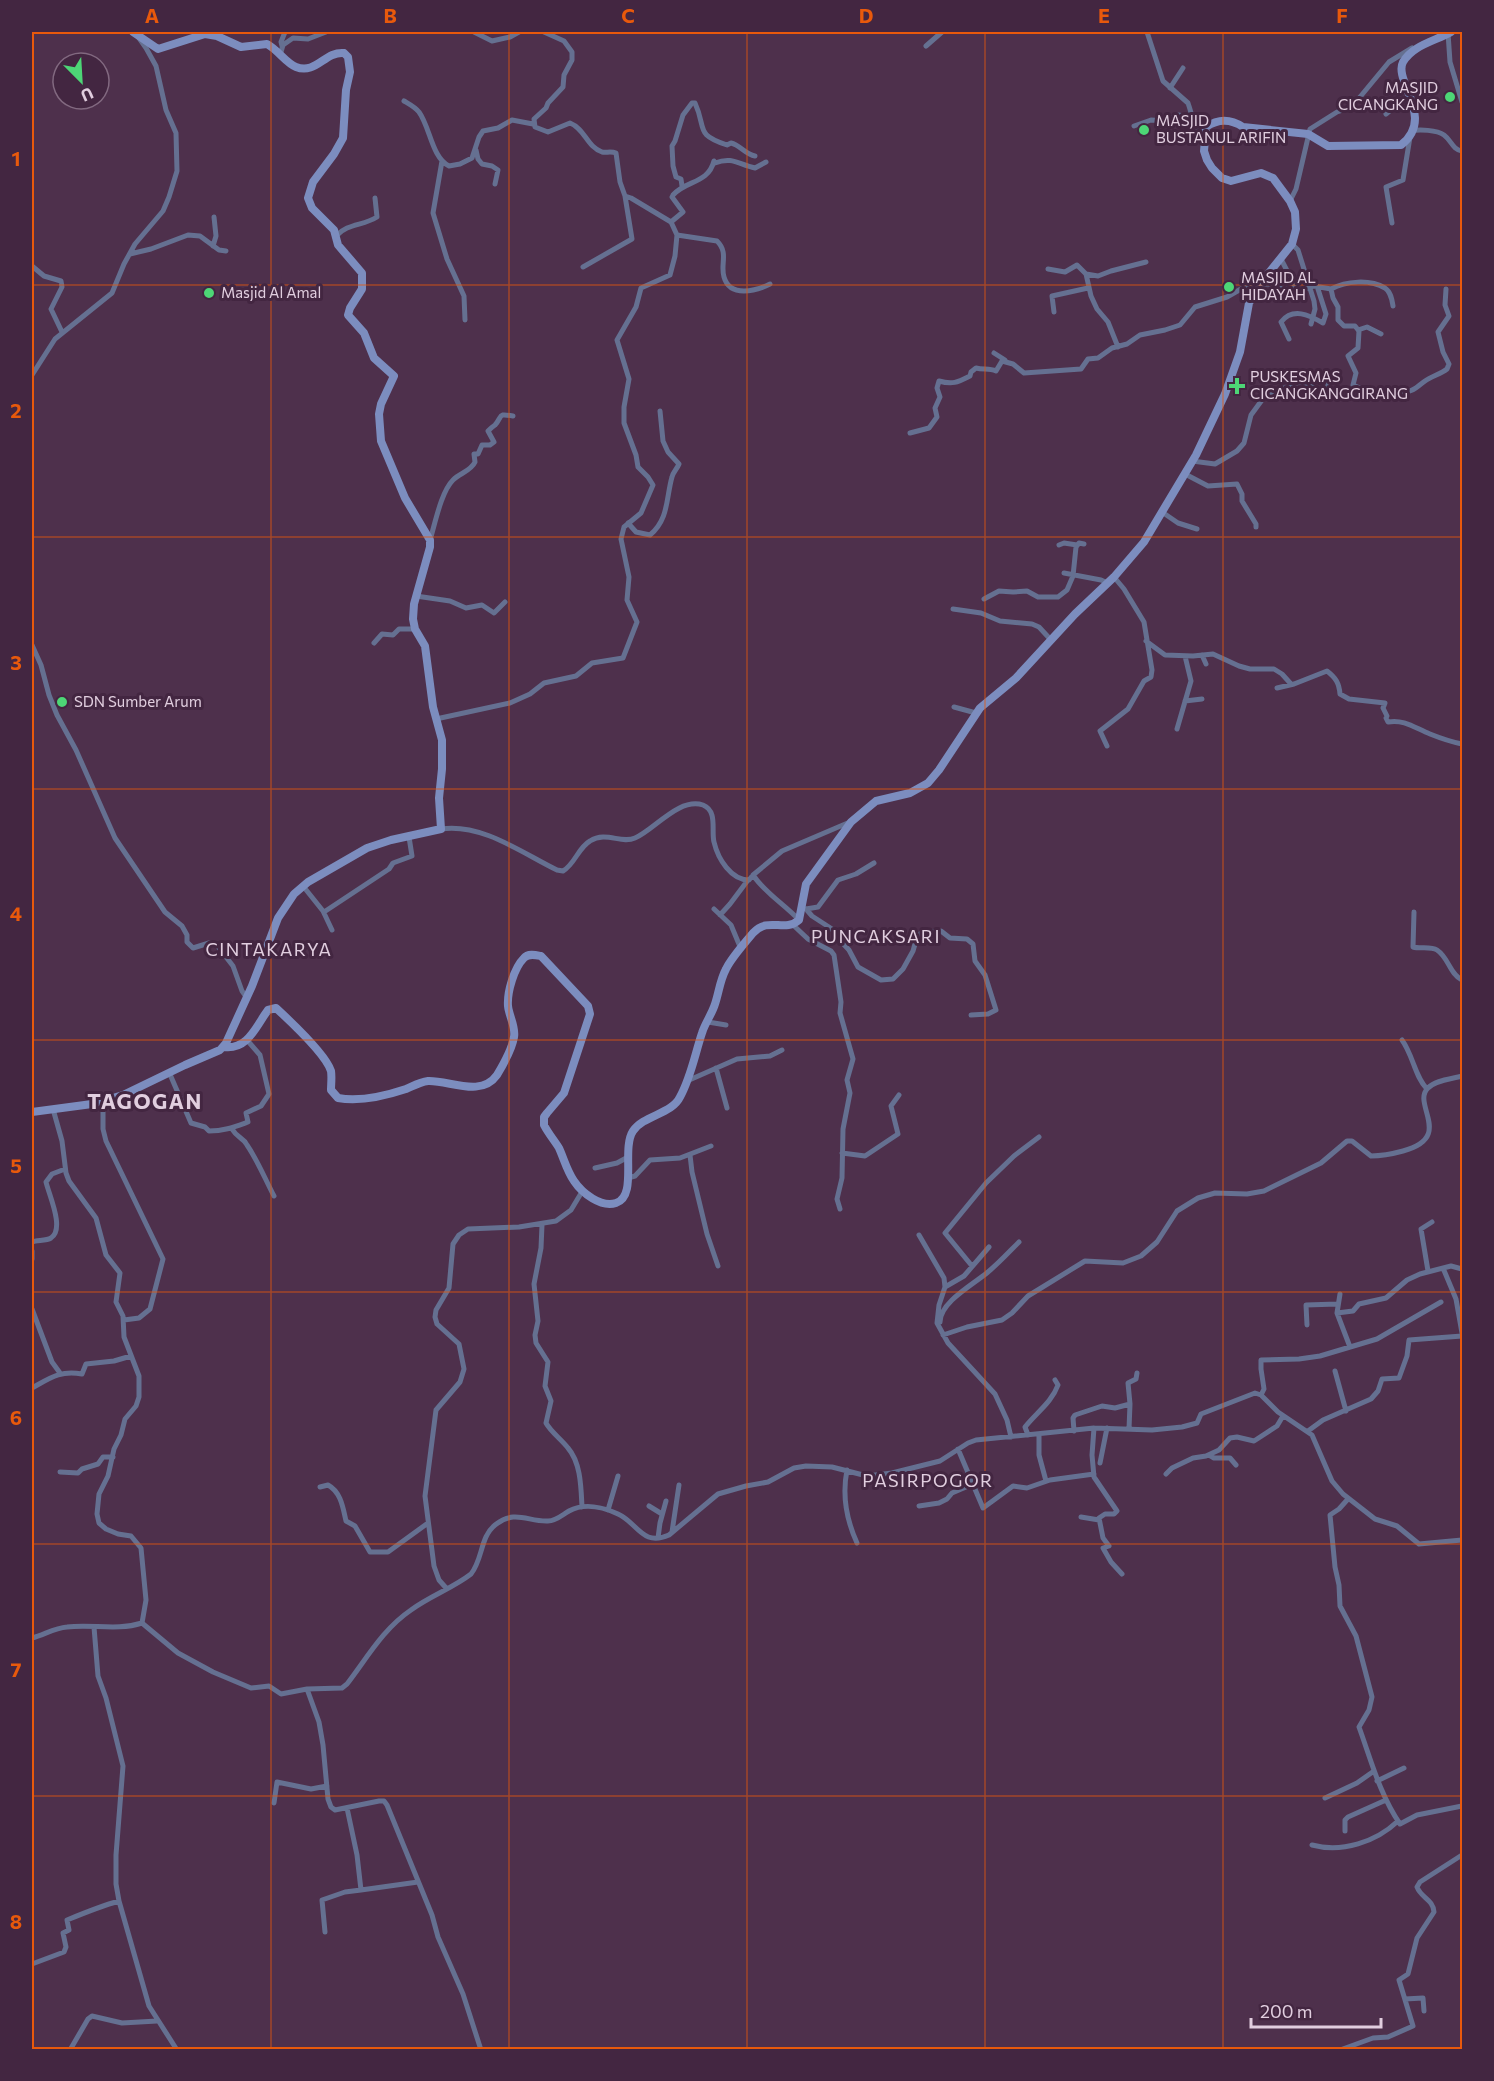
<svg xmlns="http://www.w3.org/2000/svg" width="1494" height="2081" font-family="Commissioner,sans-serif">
<rect width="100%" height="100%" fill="#4e304c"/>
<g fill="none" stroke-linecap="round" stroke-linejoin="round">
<path stroke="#657091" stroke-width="5" d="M474,32l18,9 18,-4 9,-5
M1147,32l16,49 25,22c5,14 5,25 16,36
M1448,33l2,29 12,40
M282,46l-1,-4 4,-10
M926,46l16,-14
M281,52l2,-7 10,-7 15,1 18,-7
M1170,88l13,-20
M404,101c5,3 11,6 15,11 11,15 13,46 30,54l11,-2 12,-6 7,-21 4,-6 15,-3 14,-8 21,4
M1386,114l15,-13 11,-3
M1134,126l17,-6 14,1 13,-6 13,2
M476,150l2,9 4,5 10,2 6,4 -3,14
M442,161l-9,52 14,46 17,37 1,24
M682,186l-1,-7 -5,-2 -3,-11 -1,-20 3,-5 8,-26 9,-12h3c12,26 -1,31 32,42l4,-2c9,2 14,11 24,13
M1290,201l6,-12 14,-60 27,-17 12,-4 11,-11 29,-35 23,-14
M671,222l12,-10 -11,-15 1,-2c13,-15 35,-11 41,-34l1,2c18,-7 24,2 40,5l11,-6
M1392,223l-6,-36 17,-7 8,-49c8,-2 26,-1 33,4 8,6 8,14 18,16
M677,235l40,6c12,12 3,23 7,36 6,21 32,14 46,7
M336,236c12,-13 27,-10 41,-19l-2,-19
M1292,244l6,6 16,51 1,8 -4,15
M213,246l3,-10 -2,-19
M130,254l21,-5 37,-14 12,1 19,14 7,1
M1281,259l17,33 16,-6 17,3 2,9 5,9v13l6,6h11l4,5 -1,17 -10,8 8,17 -3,12 20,9 15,1 5,-5c21,3 18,1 32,-9 7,-5 16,-7 22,-12l2,-5 -6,-12 -5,-20 11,-16 -4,-11 1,-16
M32,266l12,10 17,5 1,6 -11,22 11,23
M583,267l49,-28 -7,-43
M1048,269l17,3 12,-7 9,9
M1260,284h20l7,6
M1331,289c15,-8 39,-10 54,-1 6,4 7,12 8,18
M1054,312l-2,-16 36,-8
M1358,330l9,-3 14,7
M1289,339l-8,-17c12,-15 28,-7 42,1l3,-9 -9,-28
M1118,347l-10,-25 -11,-13 -6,-13 -5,-22 12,2 13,-5 35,-9
M994,353l11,7
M32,375l23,-36 57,-46 12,-29 11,-20 28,-33 6,-14 8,-26 -1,-38 -10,-23 -10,-44 -10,-18 -7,-10
M910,433l19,-5 8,-11 -2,-9 5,-11 -3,-9 2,-7c14,4 19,1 31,-5l1,-4 5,-4c7,2 13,0 20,3l6,-10 11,3 11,9 57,-4 7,-10 10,-1 14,-10 15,-4 13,-9 25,-5 15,-5 15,-18 32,-10 21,-12 9,3
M1192,461l23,3 22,-13 7,-8 7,-28 11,-15 5,-5 32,-13 26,9 7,-13
M1185,474l23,12 29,-2 5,10v7l14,23v3
M1162,512l16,11 19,6
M628,523l8,9 14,3c19,-16 16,-37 22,-58 1,-5 5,-8 7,-13l-11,-12 -5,-11 -3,-30
M430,540c5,-16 11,-48 23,-60 7,-7 18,-9 22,-18l-1,-8h4l4,-9h8l4,-3 -6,-11c2,-2 4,-4 7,-6 8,-9 2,-12 18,-9
M1059,545l5,-2 13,2
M1064,573l37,7 7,3
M416,596l34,5 16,7 16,-3 12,8 11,-11
M984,599l15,-8 14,1 14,-1 11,6h20l9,-7 6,-14 3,-29 3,-4 5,1
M953,609l28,4 19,8 32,3 7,3 12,13
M1146,641l19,14 28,1 20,-2 26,12 11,3h24l8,5 9,10
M374,643l8,-9 11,1 6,-6h16
M32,645l9,20 8,30 8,20 19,35 39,88 50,74 17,14 5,9v7l6,6 16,-5 7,1 17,22 9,25 5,7
M1202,655l4,9
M1277,688l17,-4 33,-13c9,7 12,12 13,23l9,5 36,4 -2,5 4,8 -1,2 2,4c16,-3 27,6 42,12 10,4 22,8 32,10
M1185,701l17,-2
M954,707l22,6
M436,719l74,-16 20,-9 14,-11 32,-7 16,-13 31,-5 14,-36 -10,-22 2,-23 -8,-38 3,-12 17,-14 12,-28 -5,-8 -10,-10 -2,-12 -12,-32v-16l5,-28 -12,-39 19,-33 5,-19 29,-13 5,-19 2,-21 -6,-13 -40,-24 -6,-2 -5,-14 -4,-29c-5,-2 -10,0 -14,-1 -15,-5 -17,-23 -32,-29l-22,9 -13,-5 -1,-8 12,-11 2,-5 15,-16 1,-12 8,-15v-8l-8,-11 -20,-9
M1177,729l14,-48 -6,-25
M1107,746l-7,-15 28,-22 16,-28 7,-4 1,-7 -8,-48 -20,-33 -10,-12
M441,829c41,-6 81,24 116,41l6,1c12,-7 15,-23 27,-30 16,-10 31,3 45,-3 19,-8 44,-41 68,-33 15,6 8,26 11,37 4,17 17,38 35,38l4,-5c12,18 31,29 46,45
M753,875l29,-24 68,-29
M303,886l20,25 9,19
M714,909l17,16 10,24
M806,909l6,7 20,13 5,8 12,13 9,17 23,13 12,-1 10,-10 10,-18 4,-14 5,-5 19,-1 9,7 17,1 6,5 2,17 10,14 11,35 -8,4 -17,1
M806,909l12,-2 20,-27 18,-6 18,-11
M324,912l65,-43 4,-6 19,-7 -3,-19
M1414,912l-1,35c7,2 18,-1 24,3 12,8 12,23 25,30
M720,915l10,-11 18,-24
M792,924l16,15 23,12 3,4 7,47 -1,11 13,46 -6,21 3,13 -7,36 -1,49 -5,21 3,10
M708,1022l18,3
M1402,1040c11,15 13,37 25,49
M716,1068l11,40
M169,1072l22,51 14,4 4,4c15,0 25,-4 39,-9l-2,-9 15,-7 8,-12 -9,-39 -13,-15
M687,1081l50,-22 33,-3 12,-6
M103,1101v28l3,12 57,118 -13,50 -11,9 -15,2
M53,1109l9,32 4,32 3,8 27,37 10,37 14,18 -4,29 7,14 1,21 15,39v21l-3,9 -11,13 -4,16 -7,14 -6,27 -9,18 -2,20 2,9 7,6 12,5 13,2 10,12 5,52 -4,23
M232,1129c6,10 11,8 15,16 11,16 18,34 27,51
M842,1153l23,3 33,-22 -7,-28 8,-11
M690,1155l2,17 15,62 11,32
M595,1168l22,-5 11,-6
M628,1178l7,-2 15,-16 30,-2 31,-12
M542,1225l-1,23 -7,36 4,37 -3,14 1,8 12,19 -3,24 6,15 -5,22c5,9 15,16 22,25 13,15 13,40 14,59
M919,1235l25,43 1,9 -6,18 -2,18 11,20 47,51 12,26 4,17
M32,1242c5,-2 14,-1 19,-4 14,-9 -2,-43 -5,-56l6,-8 13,-5
M32,1251v8
M972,1266l-27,-33 41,-50 28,-27 25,-19
M1443,1268l13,31 6,34
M1428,1271l-7,-42 11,-7
M945,1287l19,-11 25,-29
M1340,1294l-3,19 13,34
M32,1309l20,53 8,11
M1337,1313l16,-2 6,-7 27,-6 21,-18 13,-6 31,-8 11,3
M940,1322c0,-20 34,-38 48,-50 11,-9 21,-20 31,-30
M1307,1325l-1,-20 31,-1
M943,1335l24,-8 35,-7 10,-7 16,-17 57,-35 38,2 18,-7 16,-14 20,-31 21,-13 17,-5 32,1 17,-3 57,-28 26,-22h5l19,15c11,0 21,-2 32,-5 52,-14 8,-47 25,-63 7,-8 24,-9 34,-12
M1335,1371l11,40
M32,1388c18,-10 28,-18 50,-14l4,-10 28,-3 17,-5
M1261,1395l3,-6 -3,-20v-9l38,-1 21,-3 57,-17 64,-37
M1094,1428l-2,27 2,22 23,34 -3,3h-9l-6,4 4,20 6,8 -6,2 8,14 11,12
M1129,1429l1,-25
M1074,1431l-1,-13 2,-3 27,-9 13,2 15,-4 -2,-21 8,-4 1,-6
M1308,1431l15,-11 48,-21 7,-8 4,-12 17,-1 8,-22 2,-16 53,-4
M1039,1434v21l7,26
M1028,1435l-3,-8c11,-14 27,-25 33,-42l-3,-5
M958,1449l25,59 30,-22 14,2 23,-8 44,-6
M1209,1455l5,3h16l6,7
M1100,1463l7,-35
M847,1470c-5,25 0,51 10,73
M60,1472l18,1 4,-4 16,-5 5,-7h10
M1166,1474l6,-6 21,-10 13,-2 13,-6 11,-12 7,-1 17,4 23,-15 6,-10
M320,1487l8,-2c13,7 15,23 18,36l9,5 15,26h18l40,-29
M1348,1499l-9,10 -9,6 5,52 4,18 1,21 16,30 16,61 -3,13 -10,17c12,33 21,68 41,97l17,-9 45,-9
M649,1506l13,8
M919,1506l20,-3 8,-4 5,-6 21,-9
M608,1510l10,-34
M1081,1517l18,3
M672,1532l7,-47
M658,1538l2,-15 6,-22
M447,1589l-8,-9 -5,-14 -9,-70 11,-86 24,-28 4,-13 -5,-25 -22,-20 -2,-7 1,-7 13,-22 4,-44 6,-9 9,-6 51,-2 37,-6 15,-11 12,-20
M94,1627l4,49 8,22 17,68 -7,89v29l3,17 30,105 28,44
M32,1638c12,-3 22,-10 35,-11 26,-3 50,4 75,-4l36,30 35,19 38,16 18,-2 12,8 26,-5 35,-1 5,-4c20,-26 36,-55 64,-74 19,-14 42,-22 60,-36 12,-15 9,-37 24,-49 20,-16 33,-3 53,-4 8,0 14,-6 21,-10 15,-8 34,-4 49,3 20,9 24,33 51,21l49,-41 28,-8 22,-4 26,-14 12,-2 26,1 35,9 25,-3 48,-12 28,-18 8,-3 118,-12 58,2 30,-3 15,-4 4,-9 54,-21 6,2 17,17 34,23 20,46 11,13 32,25 22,7 22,18 43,-4
M307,1689l12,33 4,23 5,54 3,8 4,3 44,-9h5l3,4 45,110 6,22 25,57 18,56
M1377,1781l27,-13
M1325,1798l32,-15 17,-12
M274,1803l3,-21 34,7 16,-3
M1345,1831v-11l3,-3 38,-17
M1312,1845c30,8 64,-3 86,-24
M361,1890l57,-8
M325,1932l-3,-32 23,-8 16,-2 -4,-35 -10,-47
M32,1964l32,-12 2,-5 -3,-14 6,-3 -2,-10c17,-7 34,-14 52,-19
M1405,1999l18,-1 1,13
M70,2050l18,-31 4,-3 30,7 35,-2
M1340,2050l33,-12 15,-1 25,-11 -14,-46 9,-6 9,-36 17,-26c-1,-13 -13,-14 -17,-25l3,-5 42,-27"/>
<path stroke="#7c8dbf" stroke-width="8" d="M224,1047c24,3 32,-21 44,-37l8,-2c13,12 50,47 55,63 1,6 0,13 0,19l7,8c22,4 47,-2 68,-9 7,-3 14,-7 22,-8 21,-1 53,17 69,-6 6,-10 15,-26 17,-38 2,-10 -5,-21 -6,-31 -1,-14 6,-38 16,-48 4,-5 12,-3 17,-2l47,50 2,8 -26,79 -17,20 -3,4v8c4,8 10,15 15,23 5,11 8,23 15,33 8,12 27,27 42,22 22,-7 5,-54 17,-72 11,-16 39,-17 47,-34 11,-20 15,-43 22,-64 3,-10 10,-19 13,-29 4,-12 5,-24 11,-35 6,-12 18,-25 27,-36 16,-17 31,0 46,-13l7,-36 45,-62 25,-21 34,-8 18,-10 11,-13 41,-62 36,-30 59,-64 39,-37 30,-35 52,-87 29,-61 15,-42 9,-49 11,-19 32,-40 4,-15 -1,-17 -5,-11 -17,-23 -12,-5 -30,8 -9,-3 -10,-10 -5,-8 -3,-9 2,-24c13,-9 25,-8 37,0l65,7 20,12 73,-1c35,-27 -8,-64 2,-83 10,-17 32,-21 48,-30
M32,1112l60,-8 31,-9 62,-30 35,-15 6,-7 26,-57 26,-68 16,-24 14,-12 59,-34 24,-8 50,-11 -2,-31 3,-29v-29l-9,-33 -8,-61 -10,-17 -2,-10 1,-15 16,-57v-7l-25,-42 -24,-57 -2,-27 2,-10 13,-28 -20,-18 -10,-25 -16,-18 2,-7 12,-19v-16l-24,-28 -4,-15 -22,-22 -4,-10 5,-16 21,-28 9,-16 3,-48 4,-18 -2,-15 -4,-4c-19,-2 -28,22 -48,14 -10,-4 -18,-17 -29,-23l-26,3 -24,-11 -12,-2 -47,15 -25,-17"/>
</g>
<path fill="none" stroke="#e8590c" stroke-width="1.5" stroke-opacity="0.55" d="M271,32v2018M509,32v2018M747,32v2018M985,32v2018M1223,32v2018M32,285h1430M32,537h1430M32,789h1430M32,1040h1430M32,1292h1430M32,1544h1430M32,1796h1430"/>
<g fill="#4dd676" stroke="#432641" stroke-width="2">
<circle cx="1450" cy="97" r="6"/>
<circle cx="1144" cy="130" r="6"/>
<circle cx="1229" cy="287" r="6"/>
<circle cx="209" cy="293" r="6"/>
<path d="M1234 377h6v6h6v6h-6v6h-6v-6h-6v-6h6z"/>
<circle cx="62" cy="702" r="6"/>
</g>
<g text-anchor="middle" stroke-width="6" stroke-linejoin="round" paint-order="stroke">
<g font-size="15" fill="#e1cedf" stroke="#432641" text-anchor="start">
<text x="1438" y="93" text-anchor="end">MASJID<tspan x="1438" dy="17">CICANGKANG</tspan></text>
<text x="1156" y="126">MASJID<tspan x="1156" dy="17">BUSTANUL ARIFIN</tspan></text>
<text x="1241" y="283">MASJID AL<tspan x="1241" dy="17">HIDAYAH</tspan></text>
<text x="221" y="298">Masjid Al Amal</text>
<text x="1250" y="382">PUSKESMAS<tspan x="1250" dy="17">CICANGKANGGIRANG</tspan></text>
<text x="74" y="707">SDN Sumber Arum</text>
</g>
<g font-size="18" letter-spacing="1.5" fill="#e1cedf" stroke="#432641">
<text x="876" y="943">PUNCAKSARI</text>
<text x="269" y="956">CINTAKARYA</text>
<text x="928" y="1487">PASIRPOGOR</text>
</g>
<g font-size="21" font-weight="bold" letter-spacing="1.5" fill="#e1cedf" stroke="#432641">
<text x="145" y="1109">TAGOGAN</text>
</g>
</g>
<rect width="1494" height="2081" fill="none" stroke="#432641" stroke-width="66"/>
<g transform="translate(81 81) rotate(156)"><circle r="28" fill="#432641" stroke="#826980" stroke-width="1.5"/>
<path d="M0-4.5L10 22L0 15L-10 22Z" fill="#4dd676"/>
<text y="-9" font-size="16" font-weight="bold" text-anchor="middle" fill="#e1cedf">U</text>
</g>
<path d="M1251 2018v9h130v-9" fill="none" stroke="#e1cedf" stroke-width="3"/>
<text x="1260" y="2018" font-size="18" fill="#e1cedf" stroke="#432641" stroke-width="4.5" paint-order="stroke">200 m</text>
<rect x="33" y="33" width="1428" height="2015" fill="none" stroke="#e8590c" stroke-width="2"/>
<g font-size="20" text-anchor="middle" font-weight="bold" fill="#e8590c">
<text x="152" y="23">A</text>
<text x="390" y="23">B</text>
<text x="628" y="23">C</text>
<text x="866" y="23">D</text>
<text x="1104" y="23">E</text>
<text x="1342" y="23">F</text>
<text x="16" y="166">1</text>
<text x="16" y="418">2</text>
<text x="16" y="670">3</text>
<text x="16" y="921">4</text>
<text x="16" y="1173">5</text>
<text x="16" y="1425">6</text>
<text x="16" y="1677">7</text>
<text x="16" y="1929">8</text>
</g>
</svg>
